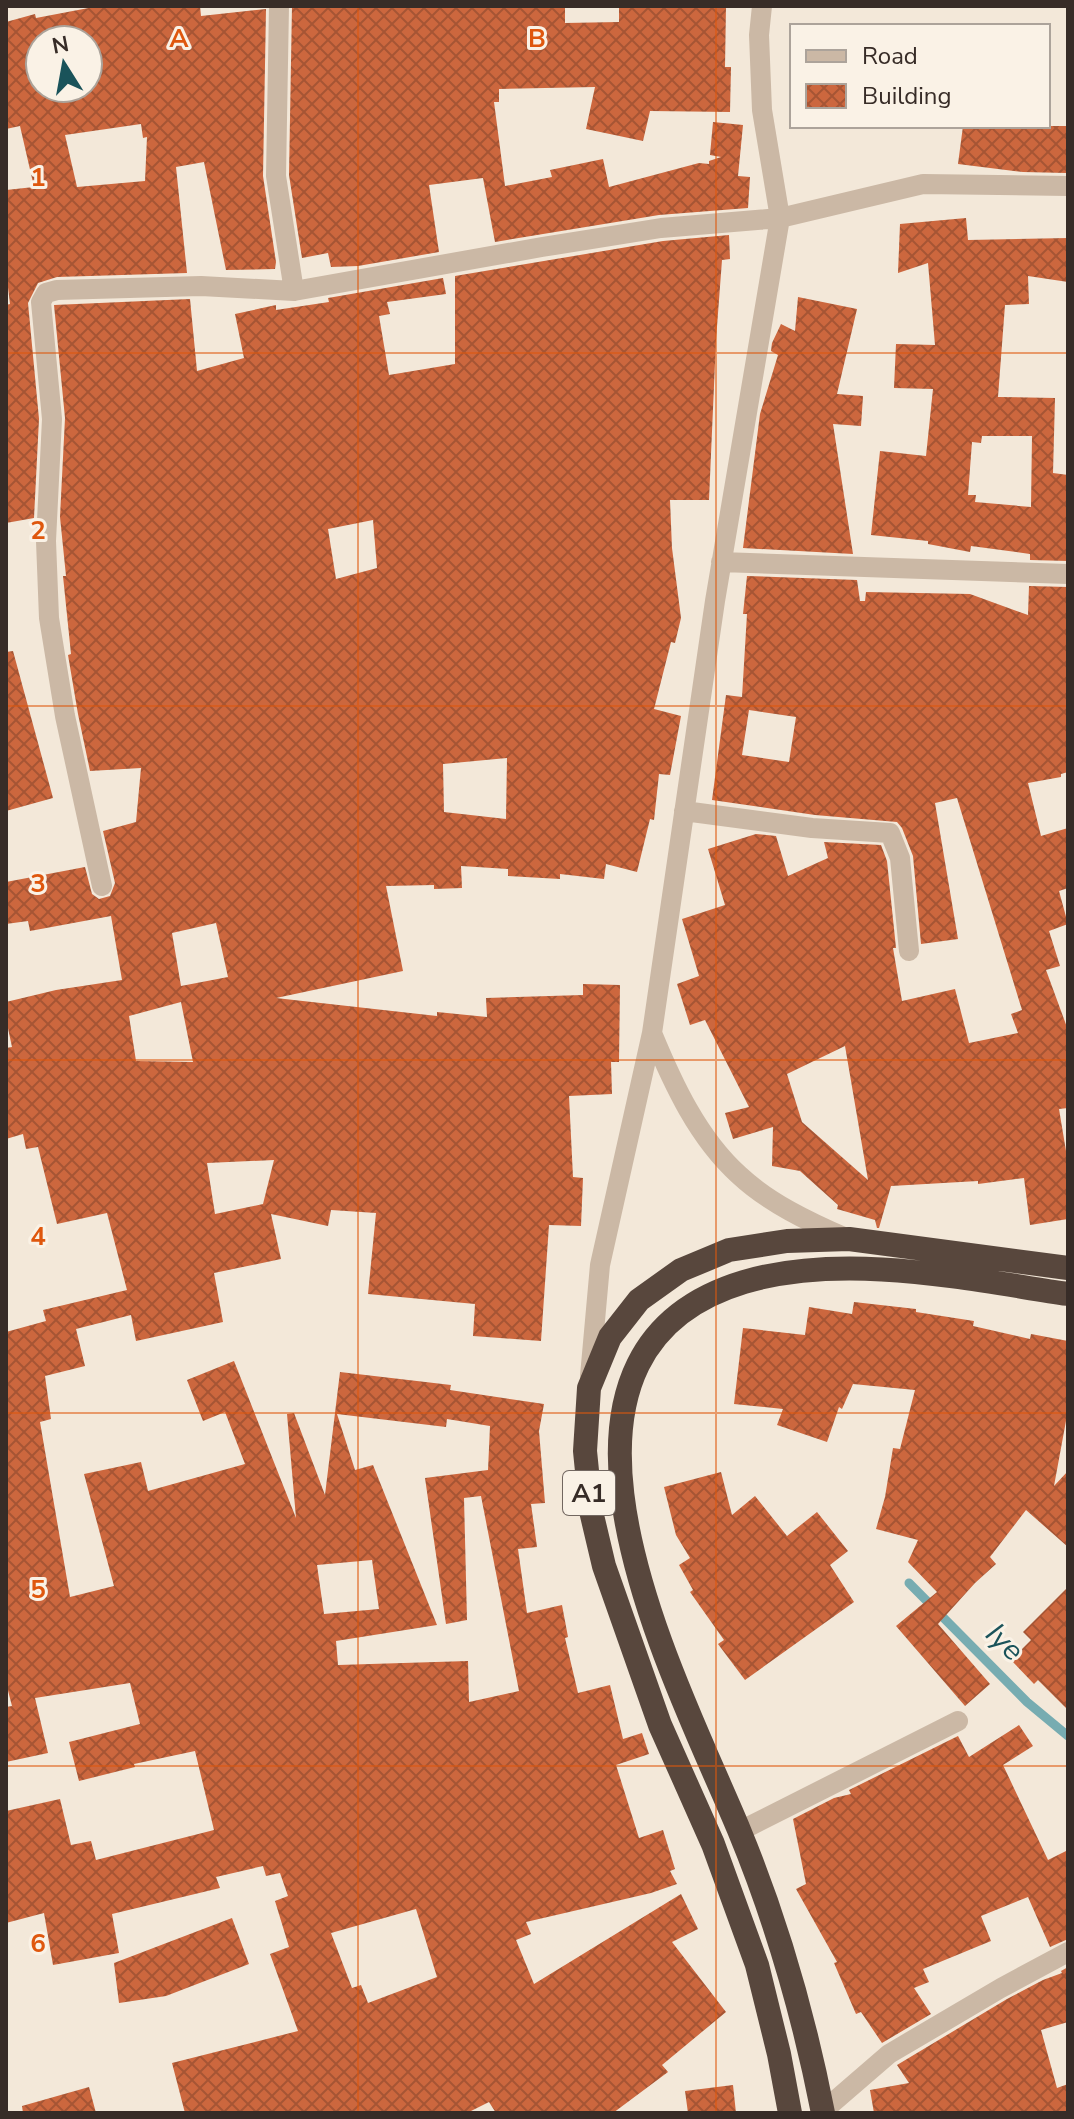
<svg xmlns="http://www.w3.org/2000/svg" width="1074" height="2119" font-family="'Nunito Sans',sans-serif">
<defs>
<pattern id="building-cross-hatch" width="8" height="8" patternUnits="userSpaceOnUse" patternTransform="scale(2)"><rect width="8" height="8" fill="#cc673e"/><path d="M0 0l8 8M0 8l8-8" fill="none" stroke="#a65534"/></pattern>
</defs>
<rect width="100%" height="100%" fill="#f3e8d9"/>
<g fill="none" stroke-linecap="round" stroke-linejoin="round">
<path stroke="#77acb1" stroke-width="9" d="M909,1583l118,119 41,34"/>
</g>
<path fill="url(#building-cross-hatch)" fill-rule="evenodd" d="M99,6h101l1,10 65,-7 -3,167 13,86 -1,7 -49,1 -22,-108 -28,5 11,106 -130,4 -19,6 -10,20 11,116 -5,99 -28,5v-218l4,-1 -4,-33v-81l28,-3 -14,-61 -14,3v-107l29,-8 1,4zM40,40h48v48h-48zM141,124l2,14 4,-1 -2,44 -68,6 -12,-52z
M292,6h273v17l54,-1v-16h107l-1,61h6l-1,45 -80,-1 -7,30 -57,-12 9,-42 -96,2v13h-5l11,84 47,-9 -2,-7 53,-11 6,28 90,-24 10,1v-3l12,-4 -11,-2 3,-33 30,3 -5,51 12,1 -2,31 -89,7 -164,27 -12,-64 -54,7 10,67 -81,14 -27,1 -3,-14 -26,5 -13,-83z
M963,126h105l-2,47 -43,-1 -65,-8z
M966,218l2,22 100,-2v44l-40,-6 1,28 -24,1 -7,92 57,1 -2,75 15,2v86l-38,-1v-6l-59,-8 -1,6 -42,-8v-3l-57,-6 9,-84 46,5 7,-67 -39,-1 2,-44 39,1 -7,-82 -30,10 2,-49zM982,436h50l-1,71 -56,-5 1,-7h-8l4,-53 9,1z
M729,235l1,24 -8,1 -6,80 -7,160h-39l2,48 9,70 -6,25 -4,-1 -17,67 27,7 -11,59 -11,-1 -5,46 -4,-1 -13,53 -31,-8 -2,15 -44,-5v5l-52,-3v-7l-47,-3 1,22 -28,1v-4l-48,1 17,85 -127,27 161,18v-4l50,5 -1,-19 97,-3v-11l37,1 -1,77h-8l1,32 -43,2 4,81 10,1 -2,48 -32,-1 -8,116 -68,-5 2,-32 -107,-10 8,-81 -45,-3 -3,16 -57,-12 10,45 -67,14 9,49 -87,19 -5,-26 -55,14 9,37 -40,10 6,43 -11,3 30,175 44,-11 -30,-112 57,-12 7,29 97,-27 -20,-52 -22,9 -16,-41 47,-19 62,157 -9,-104 7,-1 31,82 15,-123 111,13 -1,5 94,14 -5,27 6,72 -14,1 6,43 -19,2 9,64 35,-8 6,32 -3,1 13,55 32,-8 13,54 19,-6 7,21 -33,11 23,73 24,-8 12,39 -5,2 7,13 -26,9 -125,29 5,12 -15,6 18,44 147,-90 17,35 -26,13 54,70 -64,53 6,7 -55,41h-117l-7,-11 -22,11h-282l-13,-50 126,-32 -28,-77 19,-7 -14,-46 13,-5 -8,-23 -14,3 -3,-10 -47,11 4,11 -108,26 7,39 -66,12 -9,-52 -38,10v-112l54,-12 11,46 20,-4 5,19 118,-30 -19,-79 -61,13 1,3 -56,14 -10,-39 71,-18 -10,-41 -95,15 13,55 -42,9v-55l6,-1 -6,-23v-351l40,-11 -3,-11 84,-20 -20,-77 -50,11 -19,-77 -12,2 -3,-15 -17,5v-91l6,-1 -6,-28v-17l50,-12 66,-10 -11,-64 -81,15 -2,-10 -22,3v-42l79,-15 7,27 7,5 11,-3 5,-13 -12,-52 33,-9 5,-54 -51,3 -12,-57 -10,-59 3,-1 -8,-78h3l-6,-59 5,-99 -11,-113 136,-6 7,72 47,-13 -9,-44 41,-9v5l53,-8 -1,-4 115,-20 3,16 -59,8 3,12 -11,2 10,59 66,-11v-88l208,-35zM373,520l4,48 -41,11 -8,-50zM507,758l-1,61 -62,-7 -1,-48zM216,923l12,54 -47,9 -9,-53zM181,1002l12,60 -57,-1 -7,-45zM274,1160l-11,44 -48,10 -8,-51zM337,1414l109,13 1,-8 43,7 -2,44 -63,8 21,146 21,-4 -3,-122 17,-2 38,195 -50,11 -1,-41 -130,4 -2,-24 101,-16 -64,-160 -18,5zM372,1560l7,49 -55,5 -7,-49zM416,1909l21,68 -69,26 -7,-18 -9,3 -21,-55z
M798,297l59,12 -20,85 26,2 -2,30 -28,-2 20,130 -110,-6 17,-134 18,-59 -7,-4 1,-8 9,-19 14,7z
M747,576l110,4 3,21h5l1,-9 104,2 58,21 1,-29 39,1v185l-7,2v3l-33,6 13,53 27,-8v60l-9,3 9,33 -19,7 11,35 -14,4 22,60v78l-9,1 9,54v56l-38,6 -6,-47 -46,6v-3l-87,5 -12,42h-2l-2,-8 -38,-11 1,-4 -38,-34 -28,-5 1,-39 -40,12 -8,-26 24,-6 -44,-87 -15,5 -13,-41 22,-8 -17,-57 43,-14 -17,-56 48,-15 20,2 12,40 40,-18 -4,-16 57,3 6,16 9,87h-3l9,53 53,-12 14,54 49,-10 -7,-19 11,-4 -65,-212 -22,5 23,136 -37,5 -8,-88 -11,-28 -5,-6 -82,-7 -103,-15 14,-105 16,2 5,-83h-4zM749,710l47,7 -7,45 -47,-7zM845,1046l23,134 -66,-58 -15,-48z
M13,651l40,147 -47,13v-159z
M854,1302l62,7v3l58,9 -1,5 57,13 1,-5 37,7v69l-14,76 14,-15v76l-42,-37 -36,47 6,7 -21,19 -37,41 52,60 -25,22 -69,-80 41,-34 -29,-30 10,-22 -42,-11 9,-32 8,-49 7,1 15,-59 -62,-6 -11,25 -3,-2 -12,35 -50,-17 6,-16 -49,-5 9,-76 62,7 4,-28 43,7z
M721,1472l11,43 23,-19 32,40 30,-24 31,39 -18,14 24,37 -109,78 -27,-36 6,-4 -34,-48 3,-2 -14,-25 11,-7 -14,-23 -12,-48z
M1068,1587v123l-30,-30 -4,4 -23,-24 20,-20 -8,-8z
M1019,1725l14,21 -30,19 45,95 20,-10v89l-18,8 -22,-50 -47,19 10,25 -68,28 6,13 -15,6 17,26 -49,29 -21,-31 -5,2 -22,-51 3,-1 -41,-73 10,-5 -13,-65 41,-21 17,-4 -2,-4 109,-54 11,21z
M232,1918l17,46 -83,32 -47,7 -5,-40z
M1068,1967v55l-27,8 16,58 11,-4v29h-194l-4,-23 39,-7 -12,-18 110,-66 36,-19 19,-7 -1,-2z
M733,2085l3,28h-48l-3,-22z
M89,2087l7,26h-73l-1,-7z"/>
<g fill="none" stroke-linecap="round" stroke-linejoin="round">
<path stroke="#cbb8a5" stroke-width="20" d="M279,6l-3,170 18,115
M721,562l347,12
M684,811l128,17 78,5 10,25 9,93
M102,886l-37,-170 -16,-98 -3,-77 6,-122 -11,-117 5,-9 11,-3 144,-4 93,5 248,-44 119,-19 119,-10 143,-34 145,2
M652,1033c21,51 46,105 87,142 30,28 70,47 107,63
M590,1376l10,-111 52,-232 63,-432 65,-383 -18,-108 -3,-75 3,-29
M740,1831l218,-110
M823,2111l66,-57 112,-66 67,-36"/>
<path stroke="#58473d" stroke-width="24" d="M790,2113l-11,-59 -22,-89 -44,-121 -53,-119 -56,-159 -13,-55 -6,-60 4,-63 21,-51 29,-37 42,-30 48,-20 58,-9 62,-2 219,29
M823,2113c-19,-97 -46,-191 -84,-283 -60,-145 -238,-475 5,-548 101,-30 222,-3 324,12"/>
</g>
<path fill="none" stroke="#df570d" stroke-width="2" stroke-opacity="0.55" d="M358,6v2107M716,6v2107M6,353h1062M6,706h1062M6,1060h1062M6,1413h1062M6,1766h1062"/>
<g text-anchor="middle" stroke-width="6" stroke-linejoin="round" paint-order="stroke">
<rect fill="#faf2e6" stroke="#726760" stroke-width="2" x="563" y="1471" width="52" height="44" rx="6"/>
<g font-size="26" font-weight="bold" fill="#372c27">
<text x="589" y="1502">A1</text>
</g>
<g font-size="30" font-style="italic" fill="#1a535a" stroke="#faf2e6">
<text transform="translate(1005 1642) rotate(44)" y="10">Iye</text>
</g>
</g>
<g font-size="26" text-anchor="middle" font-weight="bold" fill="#df570d" stroke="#faf2e6" stroke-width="6" stroke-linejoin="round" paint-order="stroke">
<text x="179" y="47">A</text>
<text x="537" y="47">B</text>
<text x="38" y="186">1</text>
<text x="38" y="539">2</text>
<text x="38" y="892">3</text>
<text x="38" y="1245">4</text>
<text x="38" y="1598">5</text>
<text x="38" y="1952">6</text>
</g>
<rect width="1074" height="2119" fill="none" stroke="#372c27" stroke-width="16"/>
<rect x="790" y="24" width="260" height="104" fill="#faf2e6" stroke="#aca39a" stroke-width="2"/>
<rect x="806" y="50" width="40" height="12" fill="#cbb8a5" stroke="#aca39a" stroke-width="2"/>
<text x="862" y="64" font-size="24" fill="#372c27">Road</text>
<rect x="806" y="84" width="40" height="24" fill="url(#building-cross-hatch)" stroke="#aca39a" stroke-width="2"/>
<text x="862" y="104" font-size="24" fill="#372c27">Building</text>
<g transform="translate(64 64) rotate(349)"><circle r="38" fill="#faf2e6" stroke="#aca39a" stroke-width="2"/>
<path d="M0-6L14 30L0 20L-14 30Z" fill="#1a535a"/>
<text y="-12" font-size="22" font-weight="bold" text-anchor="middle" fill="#372c27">N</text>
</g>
</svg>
